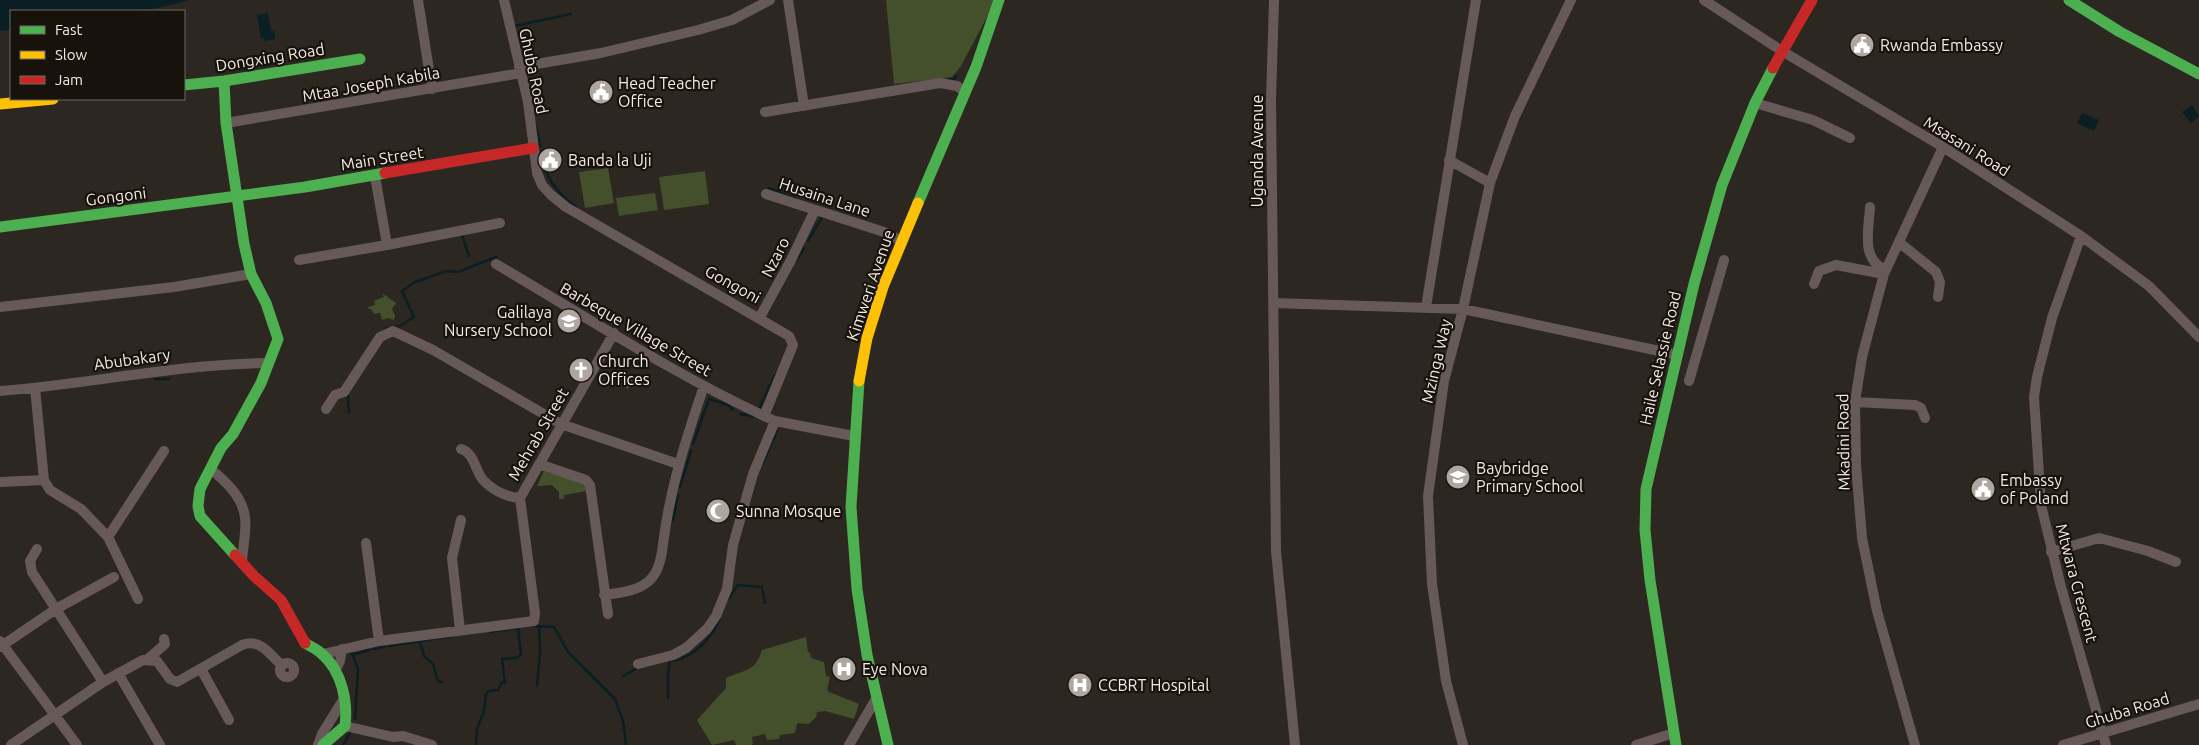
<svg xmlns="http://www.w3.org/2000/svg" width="2199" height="745" font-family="Ubuntu,sans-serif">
<rect width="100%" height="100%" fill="#2d2721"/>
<path fill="#44502c" d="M886,0h110l-35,66 -9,11 -58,7z
M608,168l6,35 -29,5 -6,-36z
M705,171l4,33 -45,6 -5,-33z
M655,193l3,17 -39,6 -3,-18z
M382,293l14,10 -4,6 3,7 -1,4 -6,-2 -6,2 -2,-7 -6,1 -3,-5h-2l-1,-2 7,-2 -1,-4 10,-4z
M621,373l12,7 -5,9 -13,-6z
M544,471l42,13 1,7 -23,4v4h-5v-7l-7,-7 -15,1z
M806,637l2,15 2,1 1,5 13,4 2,14 4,1 -3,13 2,2 30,12 -5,15 -29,-8 -8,1 -1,5 -7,7 -12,-1 -2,10 -15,2 -1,4 -12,1 -2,-6 -13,3 1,7 -2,1h-15l-2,-5 -22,5 -15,-25 29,-32v-10c19,-9 29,-5 36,-28z"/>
<path fill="#0a1f24" d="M0,0h189c-56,19 -120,11 -178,11v19l-11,1z
M268,13l3,18h3l1,8 -10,2 -1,-3h-3l-4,-23z
M2192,105l7,11 -8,7 -9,-11z
M2082,113l17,7 -5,11 -17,-8z"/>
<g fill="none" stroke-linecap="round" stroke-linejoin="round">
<path stroke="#0a1f24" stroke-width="2.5" d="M514,26l57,-12
M946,80l8,-1 2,-3
M536,126l4,20
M542,156c3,22 16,38 34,51
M769,188l27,11
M462,235l7,21
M808,241l14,-24
M796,261l8,-13
M383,332l2,-3 15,-3 14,-9 -12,-26 13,-9 32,-11 11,1 38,-15
M155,379h14
M348,396l1,16
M759,409l16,-34
M740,414l17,3
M693,444l16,-45 19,6 5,5
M763,463l14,-32
M680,487l11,-36
M673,520l5,-25
M727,601l11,-16 24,2 3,16
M533,626l21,1 14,25 47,47 8,22 3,24
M491,632l28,-4 -1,-1
M420,642l4,14 9,8 5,17 4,1
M389,646l64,-10
M378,648l7,-1
M373,649h3
M348,652l4,1 6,16 -3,50
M352,655l17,-5
M673,657l1,4c21,-5 38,-23 46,-43
M623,676l16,-9
M537,686l3,-34 -1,-25
M668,698v-23l2,-17
M343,745l8,-14
M476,745l1,-16 7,-18 2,-17 3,-3 9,-1 4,-8 3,1 -3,-24 14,-1 5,-3 -3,-27"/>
<path stroke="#685959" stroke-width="10" d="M418,0l14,89
M504,0l24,102 9,71 5,12 8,9 16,13 223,129 4,9 -29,71
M788,0l16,106
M1274,0l-3,100 5,451 19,194
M1704,0l78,51 161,96 138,89 68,50 50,51
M519,67l82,-14 97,-23 34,-10 38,-20
M1755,103l58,17 37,18
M765,112l175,-29 17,3 8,6
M226,123l295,-50
M1449,160l41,23
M375,176l12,69
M766,194l118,38 18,9
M1870,207c-1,21 -10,53 16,63
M2081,236l-29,82 -15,59 -3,20 7,108 20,82 45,158
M1900,243l36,29 4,10 -2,15
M299,260l88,-15 113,-22
M496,264c92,54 182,113 279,157l79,15
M1814,284l5,-13 17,-6 48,9
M1273,303l190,6 215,46
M0,307l174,-20 77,-13
M1426,307l50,-307
M760,317l31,-57 24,-50
M1689,381l35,-121
M35,388l9,92 6,10 31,19 27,28 30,62
M0,391c90,-7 178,-27 268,-28
M1855,402l60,3 6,3 4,10
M326,409l9,-14 9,-3 36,-55 13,-6 40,19 128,74 117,40
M461,449c14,4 14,23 23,32 10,10 23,16 36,17
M539,464l47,16 4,5 18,129
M211,469c15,13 31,27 34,48 2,14 -3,33 -3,47
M0,482l44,-2
M108,537l56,-86
M366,543l13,98
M37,549l-7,12 2,11 71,110
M2051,552l48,-14 49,13 28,11
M604,595c16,-2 35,-4 46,-15 11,-11 12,-29 14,-43 7,-52 23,-101 40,-151
M460,630l-8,-72 9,-38
M0,641l77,104
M0,647l56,-38 58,-32
M323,654l56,-13 155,-20 1,-8 -15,-115 94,-165
M148,659l17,-15 -1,-5
M280 670a7 7 0 1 1 14 0a7 7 0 1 1-14 0Z
M638,664l35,-9 13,-7 21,-19 9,-13 11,-27 6,-44 20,-71 22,-53
M201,669l28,51
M335,671l5,-10 2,-12
M118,673l42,72
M345,726l48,11 10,-1 29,9
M11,745l92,-63 40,-22 14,1 13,18 7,3 65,-37c18,-7 28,9 40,21
M318,745l4,-11 23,-37
M849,745l28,-48
M1463,745l-17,-64 -14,-97 -4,-88 16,-115 19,-72 27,-126 25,-67 56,-116
M1636,745l38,-12
M1915,745l-38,-134 -15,-73 -6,-73 -1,-63 7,-45 22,-83 59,-127
M2063,745l136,-41"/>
<path stroke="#4caf50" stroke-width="11" d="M2069,0l51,32 79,42
M224,81l2,42 18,121 7,30 15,29 12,36 -17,44 -28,51 -12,14 -21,41 -2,17 2,10 35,39
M184,85l40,-4 136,-22
M918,203l58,-136 23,-67
M0,227l305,-40 80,-14
M859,381l-8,126 6,82 10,66 21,90
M305,643c6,4 12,6 17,11 20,17 26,48 23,72l-22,19
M1676,745l-26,-165 -5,-50 1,-41 48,-205 28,-99 33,-82 18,-35"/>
<path stroke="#ffc107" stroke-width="11" d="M0,104l53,-5
M859,381l8,-43 16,-51 35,-84"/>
<path stroke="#c62828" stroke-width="11" d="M1773,68l39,-68
M385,173l148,-25
M235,555l19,21 27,24 24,43"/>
</g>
<defs>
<symbol id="civic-disc" viewBox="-11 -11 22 22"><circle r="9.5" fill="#aea69f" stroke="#17120c"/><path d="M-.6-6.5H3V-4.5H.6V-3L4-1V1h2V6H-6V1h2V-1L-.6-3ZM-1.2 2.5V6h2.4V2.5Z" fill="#fff"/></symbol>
<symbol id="school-disc" viewBox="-11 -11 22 22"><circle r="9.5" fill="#aea69f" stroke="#17120c"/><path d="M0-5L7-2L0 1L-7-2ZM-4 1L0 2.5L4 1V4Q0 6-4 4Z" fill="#fff"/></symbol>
<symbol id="church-disc" viewBox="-11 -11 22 22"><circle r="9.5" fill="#aea69f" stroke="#17120c"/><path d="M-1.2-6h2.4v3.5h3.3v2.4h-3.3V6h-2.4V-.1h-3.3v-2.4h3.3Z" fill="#fff"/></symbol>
<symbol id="mosque-disc" viewBox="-11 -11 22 22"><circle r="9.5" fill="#aea69f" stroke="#17120c"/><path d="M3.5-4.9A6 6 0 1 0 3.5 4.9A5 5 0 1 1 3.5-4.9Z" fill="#fff"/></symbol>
<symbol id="hospital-disc" viewBox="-11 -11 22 22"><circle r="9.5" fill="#aea69f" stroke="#17120c"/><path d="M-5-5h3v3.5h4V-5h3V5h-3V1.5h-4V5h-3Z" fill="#fff"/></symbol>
</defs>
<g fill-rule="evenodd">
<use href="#civic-disc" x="1848" y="31" width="28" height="28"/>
<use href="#civic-disc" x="587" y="78" width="28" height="28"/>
<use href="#civic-disc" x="536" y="146" width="28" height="28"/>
<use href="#school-disc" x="555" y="307" width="28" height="28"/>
<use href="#church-disc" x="567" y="356" width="28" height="28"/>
<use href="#school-disc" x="1444" y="463" width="28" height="28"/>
<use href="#civic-disc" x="1969" y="475" width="28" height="28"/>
<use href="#mosque-disc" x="704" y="497" width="28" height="28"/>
<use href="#hospital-disc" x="830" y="655" width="28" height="28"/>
<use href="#hospital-disc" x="1066" y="671" width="28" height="28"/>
</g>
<g text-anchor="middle" stroke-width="4.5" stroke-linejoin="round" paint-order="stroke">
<g font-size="16" fill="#f3ebe3" stroke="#17120c" text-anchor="start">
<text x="1880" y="51">Rwanda Embassy</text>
<text x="618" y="89">Head Teacher<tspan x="618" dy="18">Office</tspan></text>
<text x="568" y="166">Banda la Uji</text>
<text x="552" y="318" text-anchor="end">Galilaya<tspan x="552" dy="18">Nursery School</tspan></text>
<text x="598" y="367">Church<tspan x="598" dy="18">Offices</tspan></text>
<text x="1476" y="474">Baybridge<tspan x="1476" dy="18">Primary School</tspan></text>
<text x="2000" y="486">Embassy<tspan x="2000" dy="18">of Poland</tspan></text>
<text x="736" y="517">Sunna Mosque</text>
<text x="862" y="675">Eye Nova</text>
<text x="1098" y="691">CCBRT Hospital</text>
</g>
<g font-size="16" fill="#f3ebe3" stroke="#17120c">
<text transform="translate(270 57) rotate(-9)" y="6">Dongxing Road</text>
<text transform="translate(534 71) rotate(78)" y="6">Ghuba Road</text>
<text transform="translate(371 84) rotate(-10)" y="6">Mtaa Joseph Kabila</text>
<text transform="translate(1967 146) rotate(32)" y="6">Msasani Road</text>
<text transform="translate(1257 151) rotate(-90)" y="6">Uganda Avenue</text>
<text transform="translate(382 158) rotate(-9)" y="6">Main Street</text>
<text transform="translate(116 196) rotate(-7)" y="6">Gongoni</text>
<text transform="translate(825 197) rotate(18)" y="6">Husaina Lane</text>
<text transform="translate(775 257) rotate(-63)" y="6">Nzaro</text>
<text transform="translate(733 284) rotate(29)" y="6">Gongoni</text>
<text transform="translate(870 285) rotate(-71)" y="6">Kimweri Avenue</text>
<text transform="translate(636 329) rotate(30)" y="6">Barbeque Village Street</text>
<text transform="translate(1660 358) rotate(-77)" y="6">Haile Selassie Road</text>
<text transform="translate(132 359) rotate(-8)" y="6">Abubakary</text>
<text transform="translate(1436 361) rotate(-77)" y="6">Mzinga Way</text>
<text transform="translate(538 434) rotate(-60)" y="6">Mehrab Street</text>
<text transform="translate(1843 442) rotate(-91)" y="6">Mkadini Road</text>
<text transform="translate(2077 583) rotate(75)" y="6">Mtwara Crescent</text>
<text transform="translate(2127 710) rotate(-17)" y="6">Ghuba Road</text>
</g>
</g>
<rect x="10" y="10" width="175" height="90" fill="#17120c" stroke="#6f6962"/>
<rect x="20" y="26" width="25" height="8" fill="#4caf50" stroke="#6f6962"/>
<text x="55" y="35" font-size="15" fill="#f3ebe3">Fast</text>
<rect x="20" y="51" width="25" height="8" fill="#ffc107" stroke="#6f6962"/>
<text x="55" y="60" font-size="15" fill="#f3ebe3">Slow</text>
<rect x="20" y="76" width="25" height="8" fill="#c62828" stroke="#6f6962"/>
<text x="55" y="85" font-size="15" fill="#f3ebe3">Jam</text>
</svg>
